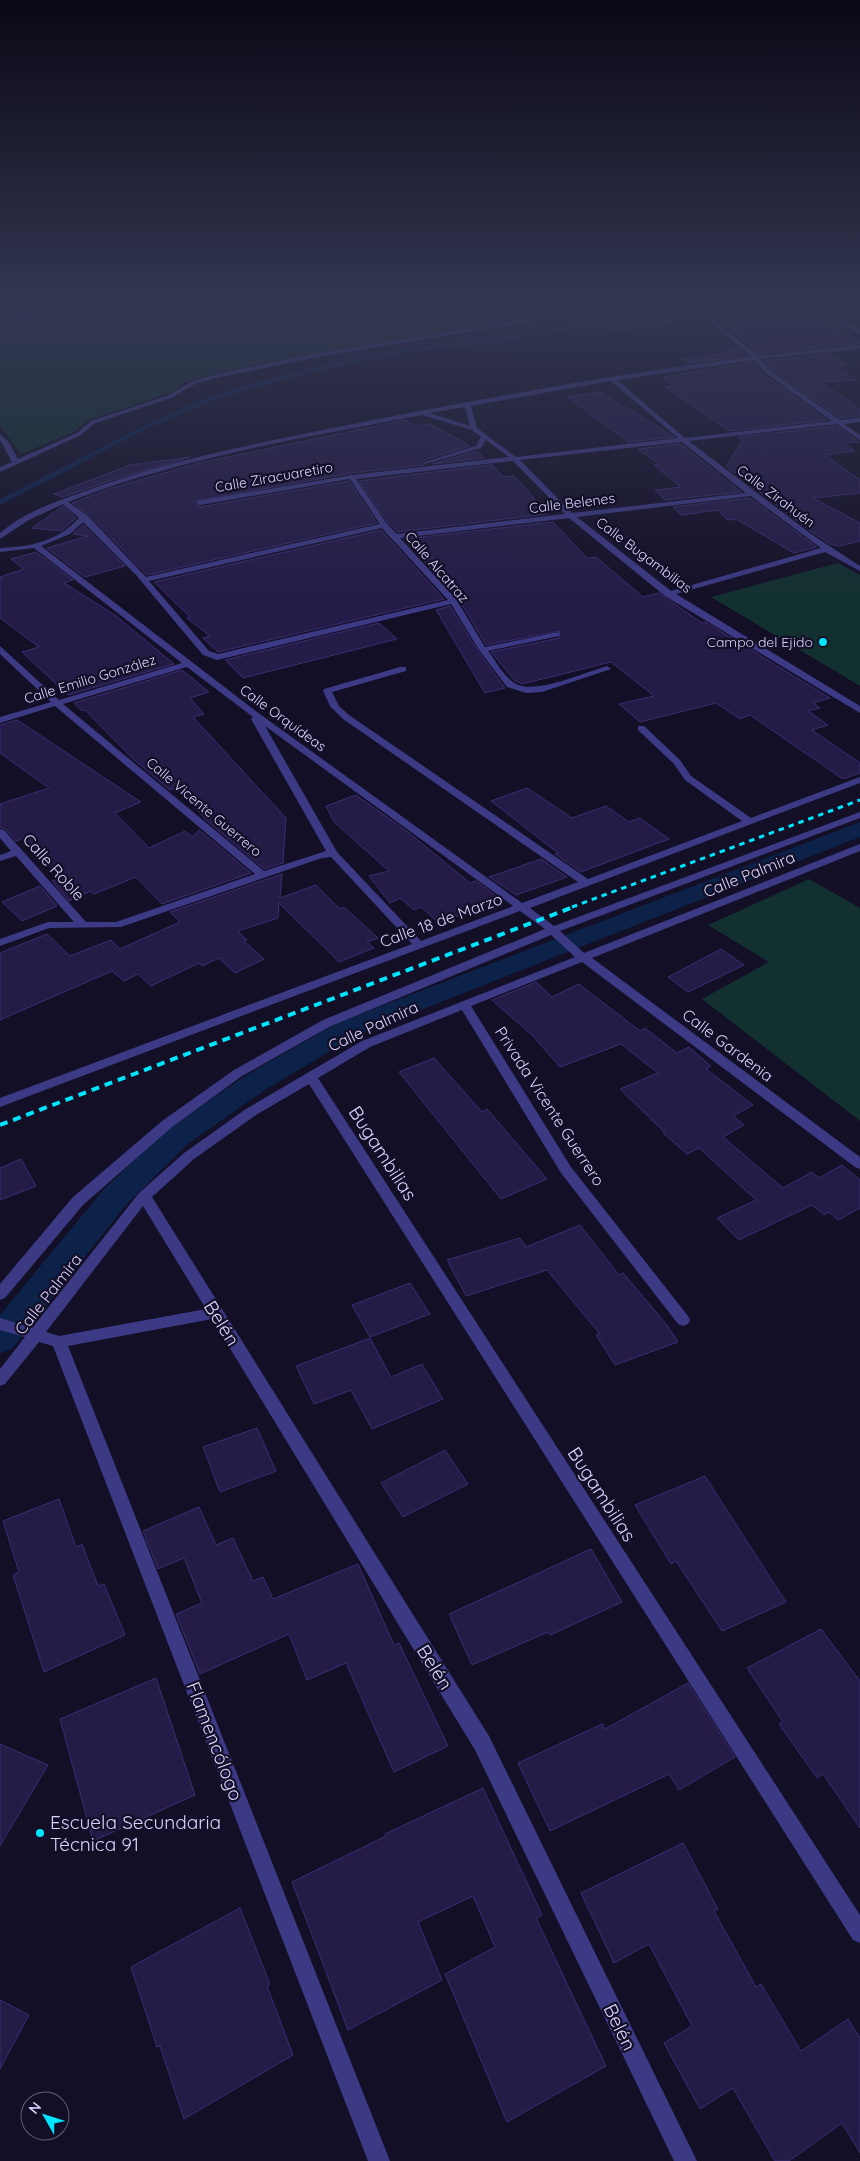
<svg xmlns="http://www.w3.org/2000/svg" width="860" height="2161" font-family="Quicksand,sans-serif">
<rect width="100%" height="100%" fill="#130f26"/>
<path fill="#12302f" d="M109,305h245l-4,6 42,3 24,-9 20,1 49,-1 52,12 -235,39 -90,18 -27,8 -11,9 -47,17 -24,7 -14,5 -15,12 -53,22 -21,-28v-104z
M637,305h46l-108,18 -17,-5z
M723,305h21l-50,14 -73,13 -33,-4 104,-15z
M838,563l22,12v111l-149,-89z
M809,879l51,29v213l-158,-122 67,-37 -61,-37z"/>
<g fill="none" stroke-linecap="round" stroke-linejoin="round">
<path stroke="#0c2248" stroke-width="4.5" d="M83,459l67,-34 63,-27 60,-18 68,-17 71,-14 81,-8 204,-36"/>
<path stroke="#0c2248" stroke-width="5" d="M0,502l86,-44"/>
<path fill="#0c2248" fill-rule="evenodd" d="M860,822v15l-503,198 -92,55 -77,54 -62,61 -114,144 -12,4v-38l104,-126 62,-59 79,-54 92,-53z"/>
</g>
<path fill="#241b47" stroke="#3b2d73" d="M813,315l47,26v2l-101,11 -10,-7 5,-1 -30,-20z
M738,348l10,8 -60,7 -7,-4 46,-6 -5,-4z
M830,354l15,10 -12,1 23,15 -35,2 39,27v7l-20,2 -72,-50 -5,-7z
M754,362l8,11 65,47 -98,11 -64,-44 10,-2 -12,-8z
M600,392l71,43 3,2 -45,5 -62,-45z
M405,420l11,6 12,-2 8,3 34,19 -46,14v5l-72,8 -157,28 1,5 4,1 149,-26 28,42 -230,52 -59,-61 -16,-11 40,-15 87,-25z
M837,426l22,16 -16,1 11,8 -29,4 35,25v13l-47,5 47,25v18l-21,5 -9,-2 -18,-12 -86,-66 17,-26 -5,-3z
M681,444l60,48 -76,8 -10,-10 26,-3 -27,-22 5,-1 -21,-15z
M477,451l7,7 -52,6z
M190,457l-78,23 -49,17 -9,-3 76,-29z
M492,465l11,12 10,-1 7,6 27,32 -149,18 -10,-9 -29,-42z
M750,498l67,49 -23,6 -58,-34 -8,1 -11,-10 -36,5 -8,-8z
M63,506l13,12 -15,13 -29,-3z
M553,522l34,36 9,-1 47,40 16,-4 43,30 3,-1 20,12 105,64 -17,5 7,5 -12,3 20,14 -16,5 48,33v10l-17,6 -93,-64 -10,4 -24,-16 -76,19 -21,-18 35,-8 -43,-34 -89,22 -8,-4 -23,-28 68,-14 1,-7 -74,14 -28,-47 -54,-59z
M83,525l42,41 -40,11 -38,-29 41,-12 -15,-2z
M381,530l63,69 -226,53 -15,-14 7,-2 -23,-18 3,-1 -36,-35z
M36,552l37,28 -9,3 51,32 59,49 -106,31 -46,-43 17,-5 -39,-29v-41l24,-8 -13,-10z
M450,606l28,45 27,37 -20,5 -49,-83z
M379,623l18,16 -154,39 -18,-18z
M182,670l27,22 -19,6 14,16 -11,3 93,101 -3,45 -19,6 -58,-49 -28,-33 -8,3 -37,-31 -48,-49 -3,1 -8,-8z
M17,720l124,82 -26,11 34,35 36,-17 8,6 6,-7 52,43 -89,31 -26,-27 -42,17 -3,-3 -22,10 -17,-20 8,-3 -34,-41 -10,4 -11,-12 -5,-2v-23l49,-16 -49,-35v-28z
M527,788l45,30 34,-12 23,16 11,-4 29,21 -88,33 -26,-18 3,-1 -67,-52z
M356,795l52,37 62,51 6,-2 24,18 -61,24 -18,-16 -7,3 -14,-12 -10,5 -21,-27 20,-5 -55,-49 -8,-16z
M541,859l26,18 -51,18 -27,-18z
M282,874l-2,24 36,-13 24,24 4,-2 34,31 -11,4 7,6 -35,14 -60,-59 -1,15 -40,13 9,9 -3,1 20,18 -29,14 -16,-15 -17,8 -3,-3 -48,23 -13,-12 -14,7 -12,-10 -112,49v-67l47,-19 23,22 41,-16 9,9 60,-27 -10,-10z
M40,886l17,20 -35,15 -20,-19z
M721,949l23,16 -56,27 -20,-15z
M536,982l16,15 27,-13 61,47 5,-3 32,25 12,-6 22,19 -5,3 47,36 -20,11 11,9 -21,12 60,51 29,-16 7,6 23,-13 18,15v28l-22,12 -9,-8 -5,3 -12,-10 -73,35 -22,-22 39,-18 -57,-52 -12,6 -24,-21h2l-45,-44 38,-16 -37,-29 -61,23 -28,-32 -40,-35z
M434,1058l48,54 5,-3 60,70 -46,20 -102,-127z
M21,1159l15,27 -36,14v-32z
M580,1225l39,50 4,-2 44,52 11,17 -63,23 -19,-30 4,-1 -53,-64 -81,26 -19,-36 73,-22 6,9z
M410,1283l20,31 -60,23 -18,-32z
M370,1338l21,39 31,-13 21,35 -71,30 -21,-39 -37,14 -18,-38z
M257,1428l19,43 -56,21 -17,-45z
M445,1450l23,34 -65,33 -22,-34z
M705,1476l81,126 -64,29 -46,-70 -5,3 -36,-59z
M59,1499l17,48 6,-3 16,42 6,-2 21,51 -81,37 -31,-97 6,-3 -16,-51z
M199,1507l17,38 17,-7 20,43 10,-4 10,22 85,-35 36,81 5,-2 49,103 -54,26 -48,-109 -39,17 -18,-46 -89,40 -24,-60 26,-11 -18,-45 -26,11 -15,-38z
M591,1549l31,53 -72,33 -2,-3 -76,33 -23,-51z
M821,1629l39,52v147l-37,-54 -6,4 -38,-54 4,-2 -36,-54z
M156,1678l39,117 -102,46 -33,-122z
M688,1683l47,74 -56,33 -10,-16 -119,57 -32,-68 84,-39 3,5z
M0,1744l48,21 -48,81z
M483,1788l59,127 -6,3 70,148 -99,56 -62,-148 50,-27 -22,-51 -55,26 24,58 -94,50 -56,-148 94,-46 -1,-2z
M683,1843l35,66 -4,2 42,76 5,-3 40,67 47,-32 12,19v115l-18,-30 -53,38h-14l-42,-73 -33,21 -36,-66 28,-17 -43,-82 -35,19 -33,-70z
M240,1908l30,76 -3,2 26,69 -109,64 -24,-73 -3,1 -26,-80z
M0,2000l29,15 -29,54z"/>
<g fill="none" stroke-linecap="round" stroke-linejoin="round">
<path fill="#3d3a85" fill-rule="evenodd" d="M84,305h11l-95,16v-4z
M334,305h6l-5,3 -3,-2z
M400,305h6l-12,5v-2z
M525,305h7l-19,7 -3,-2z
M616,305h11l-309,52 -98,20 -23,6 -26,15 -76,25 -14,12 -81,37v-5l12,-5 -12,-22v-6l8,7 10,18 59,-26 14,-12 76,-25 26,-15 24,-7 101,-21z
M755,305h6l-7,5 -38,12 42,34 102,-11v4l-100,10 7,10 73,51 20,-2v4l-16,2 16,11v5l-23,-16 -148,17 122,93 49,32v5l-35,-19 -149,42 184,112v7l-195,-117 -96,-78 -169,20 56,61 29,48 74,-15v4l-71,15c8,10 15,24 25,31 18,15 73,-10 94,-16l4,3 -69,23 -16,1 -19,-6 -28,-37 -28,-46 -234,56 -14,-5 -67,-80 -53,-53 -13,12 -29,12 216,166 265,191 56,-21 -235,-163 -13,-13 -7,-15 1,-2 76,-22h6v4l-74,21 7,14 10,9 239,164 154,-58 -57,-41 -11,-16 -36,-34v-4h6l36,34 11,16 60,42 109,-41v6l-330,125 24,18 306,-114v6l-300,113 24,22 276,-109v7l-268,107 268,199v12l-5,-2 -273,-205 -111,44 100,161 117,149 2,4 -2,4 -5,2 -5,-2 -117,-151 -99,-163 -92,37 -52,31 542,837v28l-7,-3 -544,-856 -53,31 -62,44 -42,38 337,539 208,425h-23l-199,-411 -263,-431 -144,27 322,815h-22l-315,-815 -14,-4 -34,42 -5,2v-17l25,-32 -25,-7v-12l32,10 107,-135 45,-40 62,-44 116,-68 213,-84 -24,-22 -220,91 -89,50 -70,51 -89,78 -78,93 -5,2v-16l73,-87 89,-76 72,-51 89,-50 222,-91 -25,-18 -520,196v-9l412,-154 -81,-87 -9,1 -201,69 -72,1 -49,18v-7l48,-17h26l-58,-66 -16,5v-6l11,-4 -11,-13v-9l4,1 82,92h30l139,-48 -200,-168 -55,17v-6l51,-15 -51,-48v-8l59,54 123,-37 -148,-115 -34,4v-4c29,-1 59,-7 79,-30l-16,-14 -36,17 -27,18v-6c23,-20 52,-30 80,-40 87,-33 178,-50 268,-68 134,-26 269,-52 404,-68l-43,-36zM755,360l8,11 69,50 -147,17 -68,-58zM611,381l67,57 -162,19 -39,-29 -6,-22zM465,407l5,19 -40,-13zM422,415l50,15 9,7 -5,9 -51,16v2l56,-16 5,-8 23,17 -157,18 -155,26v4h3l150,-26 30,45 -234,53 -59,-62 -19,-13c114,-45 235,-64 354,-87zM682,442l64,51 -174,20 -52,-53zM513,461l52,53 -168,20 -10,-10 -31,-45zM751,496l70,52 -150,43 -94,-74zM382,528l66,72 -230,54 -9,-3 -60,-70zM187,667l66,50 -2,2 75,132 -62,20 -201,-167zM265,726l248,180 -92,35 -84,-89zM143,1206l63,103 -147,27 -13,-4z
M808,305h6l46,25v4z"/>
<path stroke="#00e5ff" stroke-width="3" stroke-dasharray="5.5 5" stroke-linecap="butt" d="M572,907l288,-107"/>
<path stroke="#00e5ff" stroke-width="4" stroke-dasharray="8 6" stroke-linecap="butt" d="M0,1125l576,-219"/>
</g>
<linearGradient id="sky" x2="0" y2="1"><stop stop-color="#0a0815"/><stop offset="0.5" stop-color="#333752"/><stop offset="1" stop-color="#333752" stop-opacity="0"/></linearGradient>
<rect width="860" height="607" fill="url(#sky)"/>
<g fill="#00e5ff" stroke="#130f26" stroke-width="2">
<circle cx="823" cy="642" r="5"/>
<circle cx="40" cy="1833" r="5"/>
</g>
<g text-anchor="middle" stroke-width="4.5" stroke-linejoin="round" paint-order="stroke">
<g font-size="14" fill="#d9d4ff" stroke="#130f26">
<text transform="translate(274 477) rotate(-10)" y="5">Calle Ziracuaretiro</text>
<text transform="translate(776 496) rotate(37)" y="5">Calle Zirahuén</text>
<text transform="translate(572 503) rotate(-7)" y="5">Calle Belenes</text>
<text transform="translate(644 555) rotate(37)" y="5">Calle Bugambilias</text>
<text transform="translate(437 567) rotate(49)" y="5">Calle Alcatraz</text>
<text transform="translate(90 679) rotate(-17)" y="5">Calle Emilio González</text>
<text transform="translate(283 718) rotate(36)" y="5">Calle Orquídeas</text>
<text transform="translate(204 807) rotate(40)" y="5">Calle Vicente Guerrero</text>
</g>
<g font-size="14" fill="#d9d4ff" stroke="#130f26" text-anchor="end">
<text x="813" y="647">Campo del Ejido</text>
</g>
<g font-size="16" fill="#d9d4ff" stroke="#130f26">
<text transform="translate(54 867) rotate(48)" y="6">Calle Roble</text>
<text transform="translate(749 874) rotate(-22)" y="6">Calle Palmira</text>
<text transform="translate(441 920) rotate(-20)" y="6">Calle 18 de Marzo</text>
<text transform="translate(373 1026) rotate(-25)" y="6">Calle Palmira</text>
<text transform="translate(728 1045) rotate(37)" y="6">Calle Gardenia</text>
<text transform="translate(550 1106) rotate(57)" y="6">Privada Vicente Guerrero</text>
<text transform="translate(48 1294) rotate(-52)" y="6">Calle Palmira</text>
</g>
<g font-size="19" fill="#d9d4ff" stroke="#130f26">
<text transform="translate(383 1153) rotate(57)" y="7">Bugambilias</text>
<text transform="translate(222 1323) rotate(58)" y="7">Belén</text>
<text transform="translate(602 1494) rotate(57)" y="7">Bugambilias</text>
<text transform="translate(435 1667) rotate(58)" y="7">Belén</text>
<text transform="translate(215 1741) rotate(69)" y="7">Flamencólogo</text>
<text transform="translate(620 2027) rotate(64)" y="7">Belén</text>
</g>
<g font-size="19" fill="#d9d4ff" stroke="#130f26" text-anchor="start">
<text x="50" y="1829">Escuela Secundaria<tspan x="50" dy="22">Técnica 91</tspan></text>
</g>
</g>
<g transform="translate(45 2116) rotate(309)"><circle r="24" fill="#130f26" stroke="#625e7d"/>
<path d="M0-4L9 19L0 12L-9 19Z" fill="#00e5ff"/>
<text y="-8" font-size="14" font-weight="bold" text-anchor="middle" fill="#d9d4ff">N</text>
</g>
</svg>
